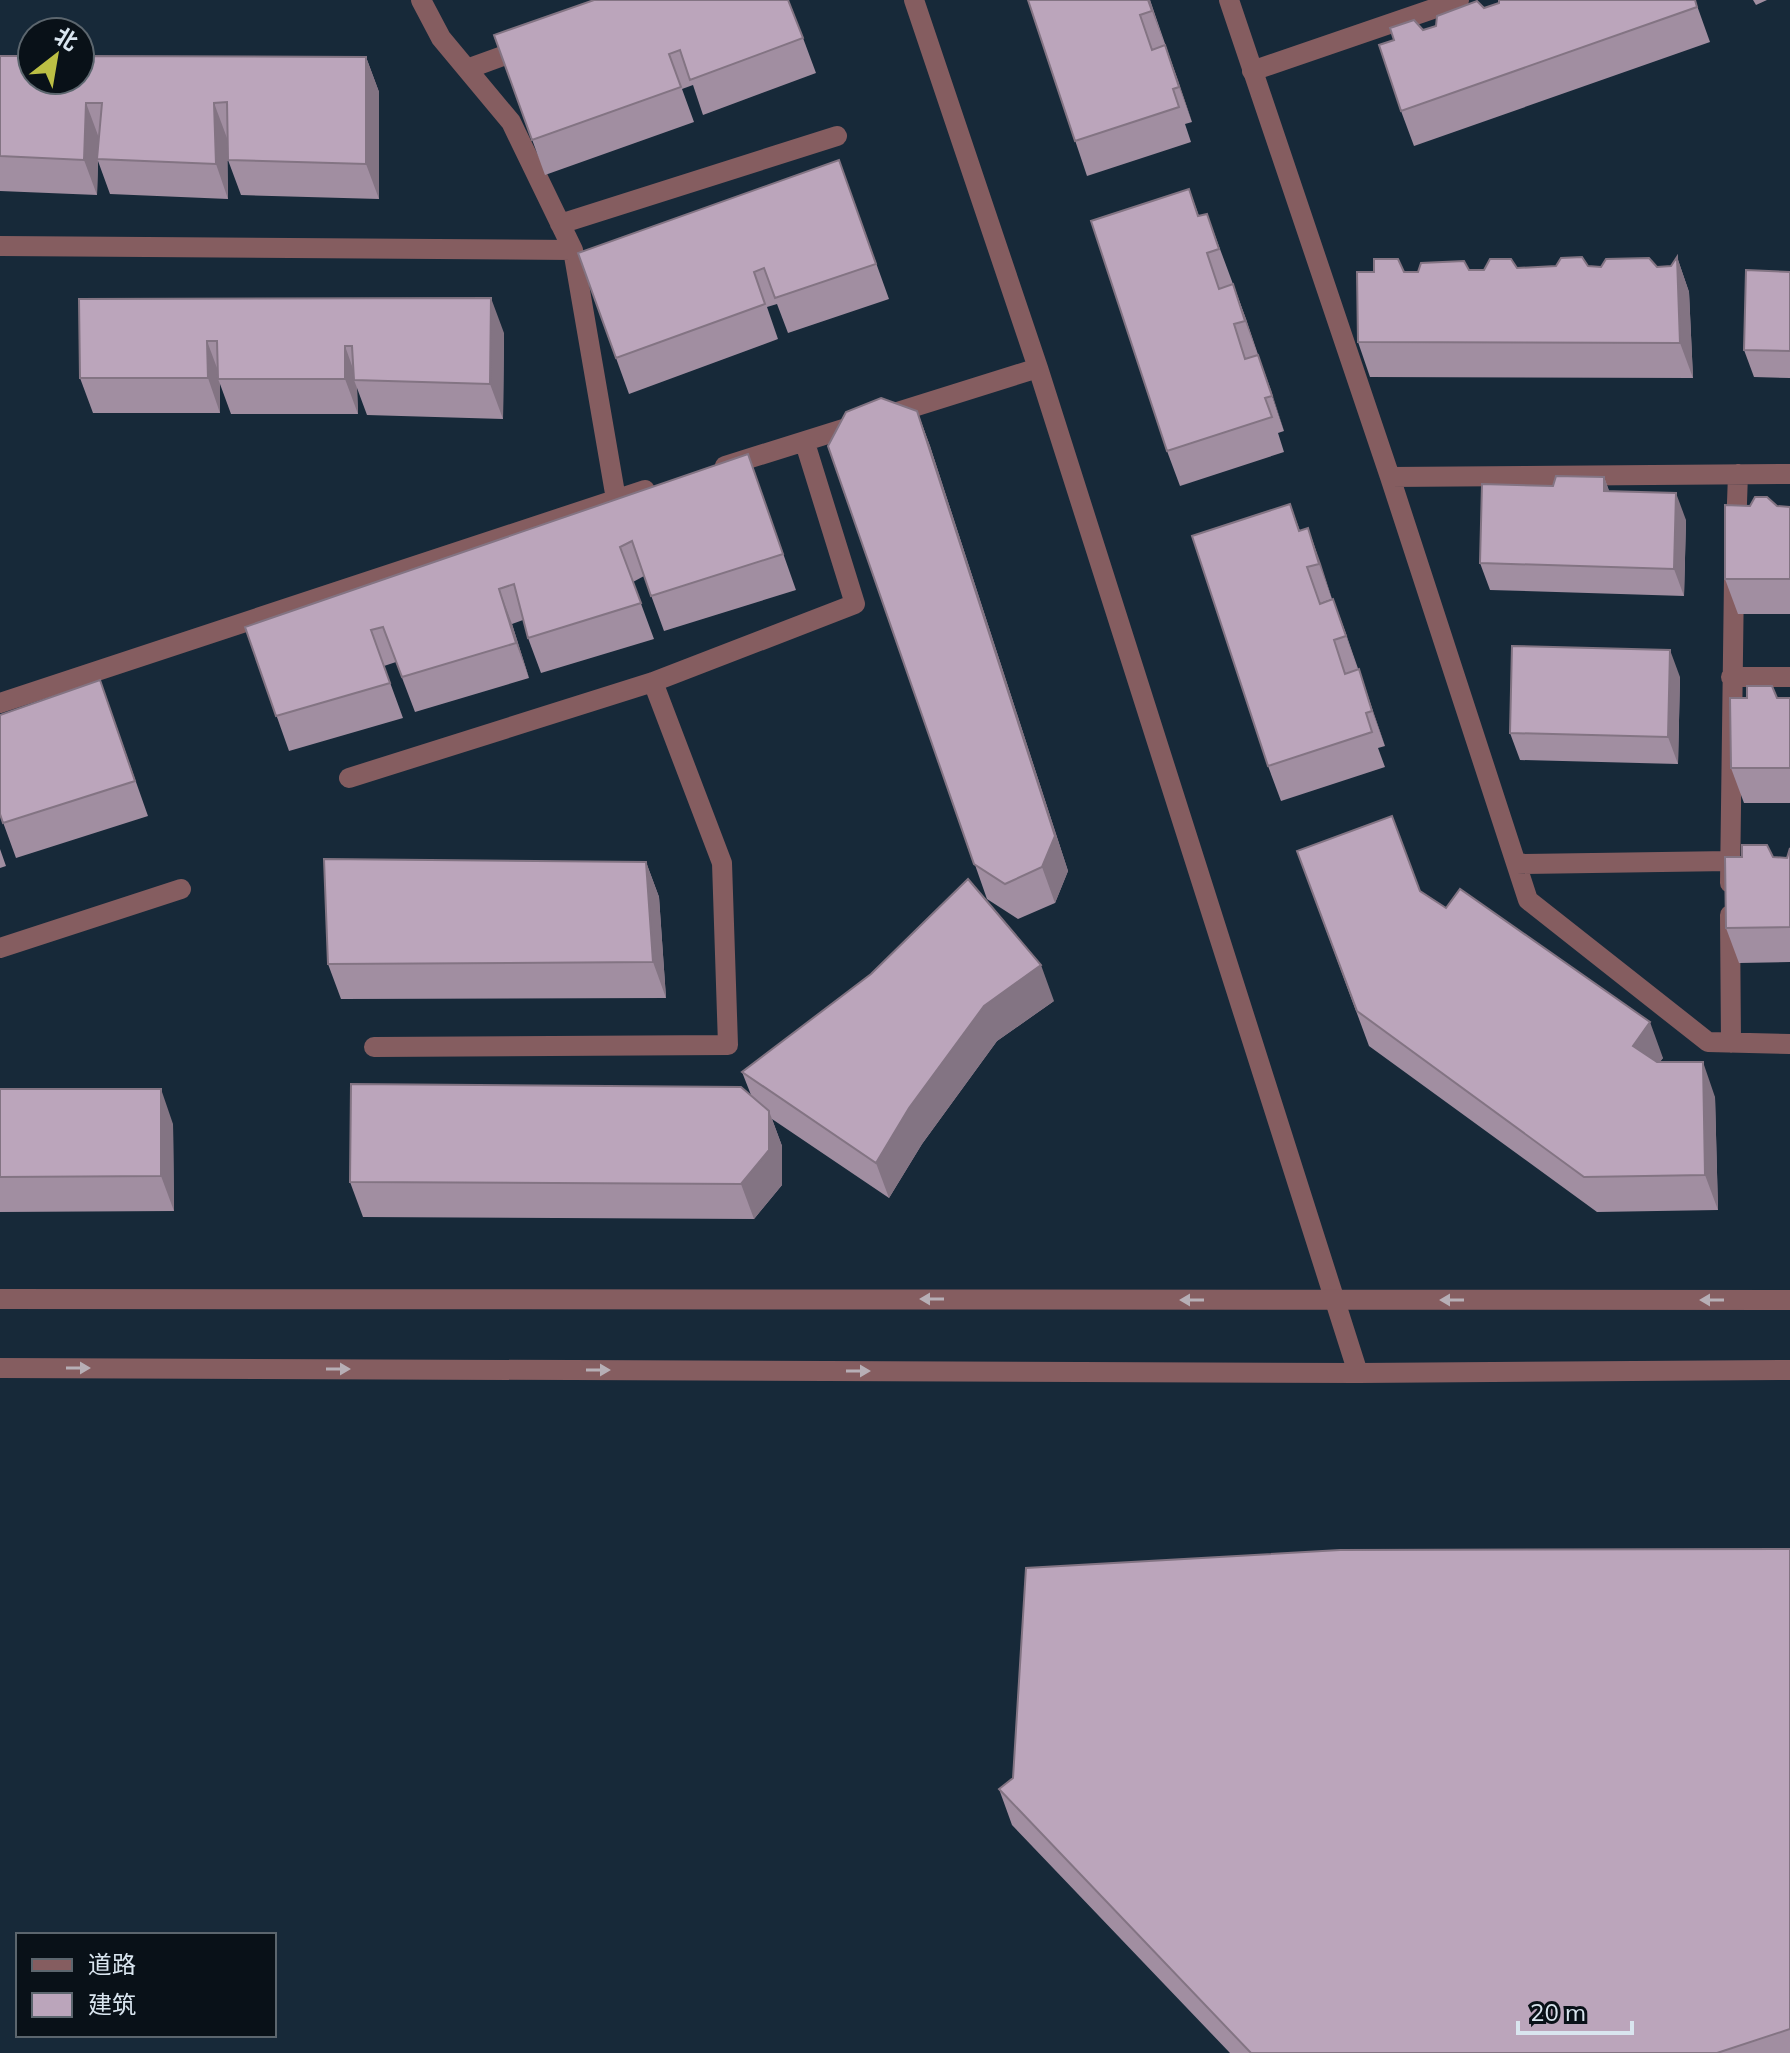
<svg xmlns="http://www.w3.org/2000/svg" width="1790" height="2053" font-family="Mulish,'Noto Sans SC',sans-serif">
<rect width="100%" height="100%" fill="#172939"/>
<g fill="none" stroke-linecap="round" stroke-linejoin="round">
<path stroke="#855d60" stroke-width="20" d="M421,0l20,38 70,84 62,128 43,249
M914,0l124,368 320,1005
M1229,0l161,477 138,423 180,142 82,2
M467,69l61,-22
M1252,71l207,-71
M560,224l277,-88
M0,246l573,4
M725,466l313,-98
M1390,477l400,-3
M1736,531l2,-57
M1731,677h59
M0,703l645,-213
M349,778l304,-96 202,-78 -50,-161
M1517,864l213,-3
M1730,883l4,-304
M1730,915l1,128
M0,948l181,-59
M374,1047l354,-2 -6,-182 -69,-181"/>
<path stroke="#855d60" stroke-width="20" d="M0,1299l1790,1
M0,1368l1358,5 432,-3"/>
</g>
<path fill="#a18ea1" d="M1028,0h122l42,122 -7,2 6,18 -104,34z
M1695,0l15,42 -296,104 -13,-35 22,-81 76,-27z
M1753,0h14l-11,5z
M494,35l309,3 13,35 -113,42 -10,-30 -11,4 12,33 -149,53z
M0,56l366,1 13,35v107l-138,-4 -13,-35v-22h-1l1,61 -118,-5 -12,-33 -1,34 -97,-4z
M839,160l50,139 -101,34 -11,-29 -10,3 11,32 -149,55 -51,-141z
M1189,189l10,27 8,-2 39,105 38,112 -6,2 6,19 -104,34 -13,-35z
M1677,257l12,35 4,86 -323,-1 -12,-35 46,-70 184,-6h83z
M1790,272v106l-36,-1 -10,-27z
M79,299l425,34 -1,86 -136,-4 -10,-27 1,26h-127l-11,-30v29h-127l-13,-35z
M917,411l13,35 138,425 -13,32 -37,16 -31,-20 -159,-453z
M748,454l48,136 -132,41 -20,-55 -11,6 21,57 -113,34 -13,-35 -5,-18 -11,4 17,54 -114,34 -19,-50 -12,4 19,52 -114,33 -44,-124z
M1604,477l5,14 77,29 -2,76 -194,-6 -10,-27 73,-77z
M1290,504l10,27 8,-3 24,71 -12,4 13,-4 13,35 39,112 -7,2 7,19 -104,34 -13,-35z
M1750,506l40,1v107h-52l-13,-35z
M1680,677l-2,87 -158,-4 -10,-27z
M100,680l48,136 -132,42 -16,-44z
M1747,698h43v105h-46l-13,-35z
M1790,848v114l-51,1 -13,-35 16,-71 45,1z
M0,849l6,17 -6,2z
M1297,851l123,40 243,167 -4,4 56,35 3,113 -121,2 -228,-166z
M646,862l13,35 7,101 -325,1 -13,-35z
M1054,1001l-57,40 -75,103 -33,54 -117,-79 10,27v39l-28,34 -391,-2 -13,-35 401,-87 -9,-23z
M0,1089l173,35 1,87 -174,1z
M1790,1549v504h-560l-218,-228 -13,-36z"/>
<path fill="#837483" d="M1148,0h2l15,46 -13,-35z
M1165,45l13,35 14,42 -13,-35z
M366,57l13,35v107l-13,-35z
M86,103l13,35 -2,21 1,2 -1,34 -13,-35z
M214,103l13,35 1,61 -12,-35z
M1677,257l12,35 4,86 -13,-35z
M1233,284l13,35 12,37 -13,-35z
M491,298l13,35 -1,86 -13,-35z
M207,341l13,35 -2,3 2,5v29l-12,-35z
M345,346l12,34h-3l3,8 1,26 -13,-35z
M1258,355l13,35 13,41 -12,-35z
M917,411l13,35 138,425 -13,32 -13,-36z
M1604,477l10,27 -10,-13z
M1676,493l10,27 -2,76 -10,-27z
M1308,528l13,36 11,35 -13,-35z
M499,589l13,35 17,54 -13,-35z
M1333,599l13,35 12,37 -12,-35z
M1670,650l10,27 -2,87 -10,-27z
M1359,669l12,36 14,41 -13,-35z
M646,862l13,35 7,101 -13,-36z
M1041,965l13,36 -57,40 -75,103 -33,54 -13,-35 33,-55 75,-102z
M1650,1022l13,36 -17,23 -13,-35z
M1703,1062l12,35 3,113 -13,-35z
M161,1089l12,35 1,87 -13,-35z
M769,1111l13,35v39l-28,34 -13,-35z"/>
<path fill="#bba5bb" stroke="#837483" stroke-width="2" d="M594,0h194l15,38 -113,42 -10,-30 -11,4 12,33 -149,53 -38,-105z
M1028,0h120l4,11 -12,4 12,35 13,-5 14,42 -6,2 6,18 -104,34z
M1499,0h196l2,7 -296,104 -22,-66 15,-5 -4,-12 24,-8 9,10 13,-4 1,-10 40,-15 7,7 15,-5z
M0,56h32v24h48v-24l286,1v107l-138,-4 -1,-58 -13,1 2,61 -119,-5 5,-56h-16l-2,57 -84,-4z
M839,160l37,104 -101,34 -11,-30 -10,4 11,32 -149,54 -38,-105z
M1189,189l9,27 9,-2 12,35 -12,4 12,36 14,-5 12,37 -11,3 11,35 13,-4 14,41 -7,2 7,19 -105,34 -76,-230z
M1582,257l6,9 13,1 5,-8 43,-1 8,9 14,-1 6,-9 3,86 -322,-1 -1,-70h17v-13h24l6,13h14l3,-9 43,-2 5,9h15l6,-11h21l6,9 39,-2 5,-8z
M1746,270l44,2v79l-46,-1z
M491,298l-1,86 -136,-4 -2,-34h-7v33h-127l-1,-38h-10l1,37h-128l-1,-79z
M881,398l36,13 138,425 -13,31 -37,17 -31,-20 -146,-418 18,-34z
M748,454l35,100 -132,42 -19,-55 -12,6 21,56 -113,35 -14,-54 -15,5 17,54 -114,34 -19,-50 -12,3 19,53 -114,33 -31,-89z
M1556,476l48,1v14l72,2 -2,76 -194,-6 2,-79 71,2z
M1755,497h12l10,9 13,1v72h-65v-74l25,1z
M1290,504l9,27 9,-3 11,36 -12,3 13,37 13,-5 13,37 -12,4 11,34 14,-5 13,42 -6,2 6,19 -104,34 -76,-230z
M1512,646l158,4 -2,87 -158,-4z
M100,680l35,101 -132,42 -3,-9v-99z
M1747,686h25l5,12h13v70h-59l-1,-70h17z
M1392,816l28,75 26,17 14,-19 190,133 -17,24 24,16h46l2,113 -121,2 -227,-166 -60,-160z
M1742,845h25l6,12 14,1 3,-10v79l-64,1 -1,-71h17z
M324,859l322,3 7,100 -325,2z
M968,879l73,86 -57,41 -75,102 -33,55 -134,-91 129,-98z
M351,1084l390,3 28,24v39l-28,34 -391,-2z
M0,1089h161v87l-161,1z
M1790,1549v480l-73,24h-466l-252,-264 14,-11 13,-210 314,-18z"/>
<defs><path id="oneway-solid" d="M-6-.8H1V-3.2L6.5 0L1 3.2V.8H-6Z" transform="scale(2)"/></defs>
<g fill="#b7afb6">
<use href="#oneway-solid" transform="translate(932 1299) rotate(-180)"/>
<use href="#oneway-solid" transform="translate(1192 1300) rotate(-180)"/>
<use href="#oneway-solid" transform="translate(1452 1300) rotate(-180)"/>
<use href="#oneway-solid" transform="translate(1712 1300) rotate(-180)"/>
<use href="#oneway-solid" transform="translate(78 1368)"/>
<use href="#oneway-solid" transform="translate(338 1369)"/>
<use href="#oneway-solid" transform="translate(598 1370)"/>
<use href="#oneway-solid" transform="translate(858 1371)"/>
</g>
<rect x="16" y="1933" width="260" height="104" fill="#091118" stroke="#5c666e" stroke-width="2"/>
<rect x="32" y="1959" width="40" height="12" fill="#855d60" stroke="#5c666e" stroke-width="2"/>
<text x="88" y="1973" font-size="24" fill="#d9e5ef">道路</text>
<rect x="32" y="1993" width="40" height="24" fill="#bba5bb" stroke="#5c666e" stroke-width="2"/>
<text x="88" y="2013" font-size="24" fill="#d9e5ef">建筑</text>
<g transform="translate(56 56) rotate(31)"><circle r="38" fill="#091118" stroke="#5c666e" stroke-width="2"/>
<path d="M0-6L14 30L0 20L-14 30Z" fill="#bcbf44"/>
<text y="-12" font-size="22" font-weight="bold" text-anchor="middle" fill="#d9e5ef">北</text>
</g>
<path d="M1518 2021v12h114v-12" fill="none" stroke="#d9e5ef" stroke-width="4"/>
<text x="1530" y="2021" font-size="24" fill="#d9e5ef" stroke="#091118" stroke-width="6" paint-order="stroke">20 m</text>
</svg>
